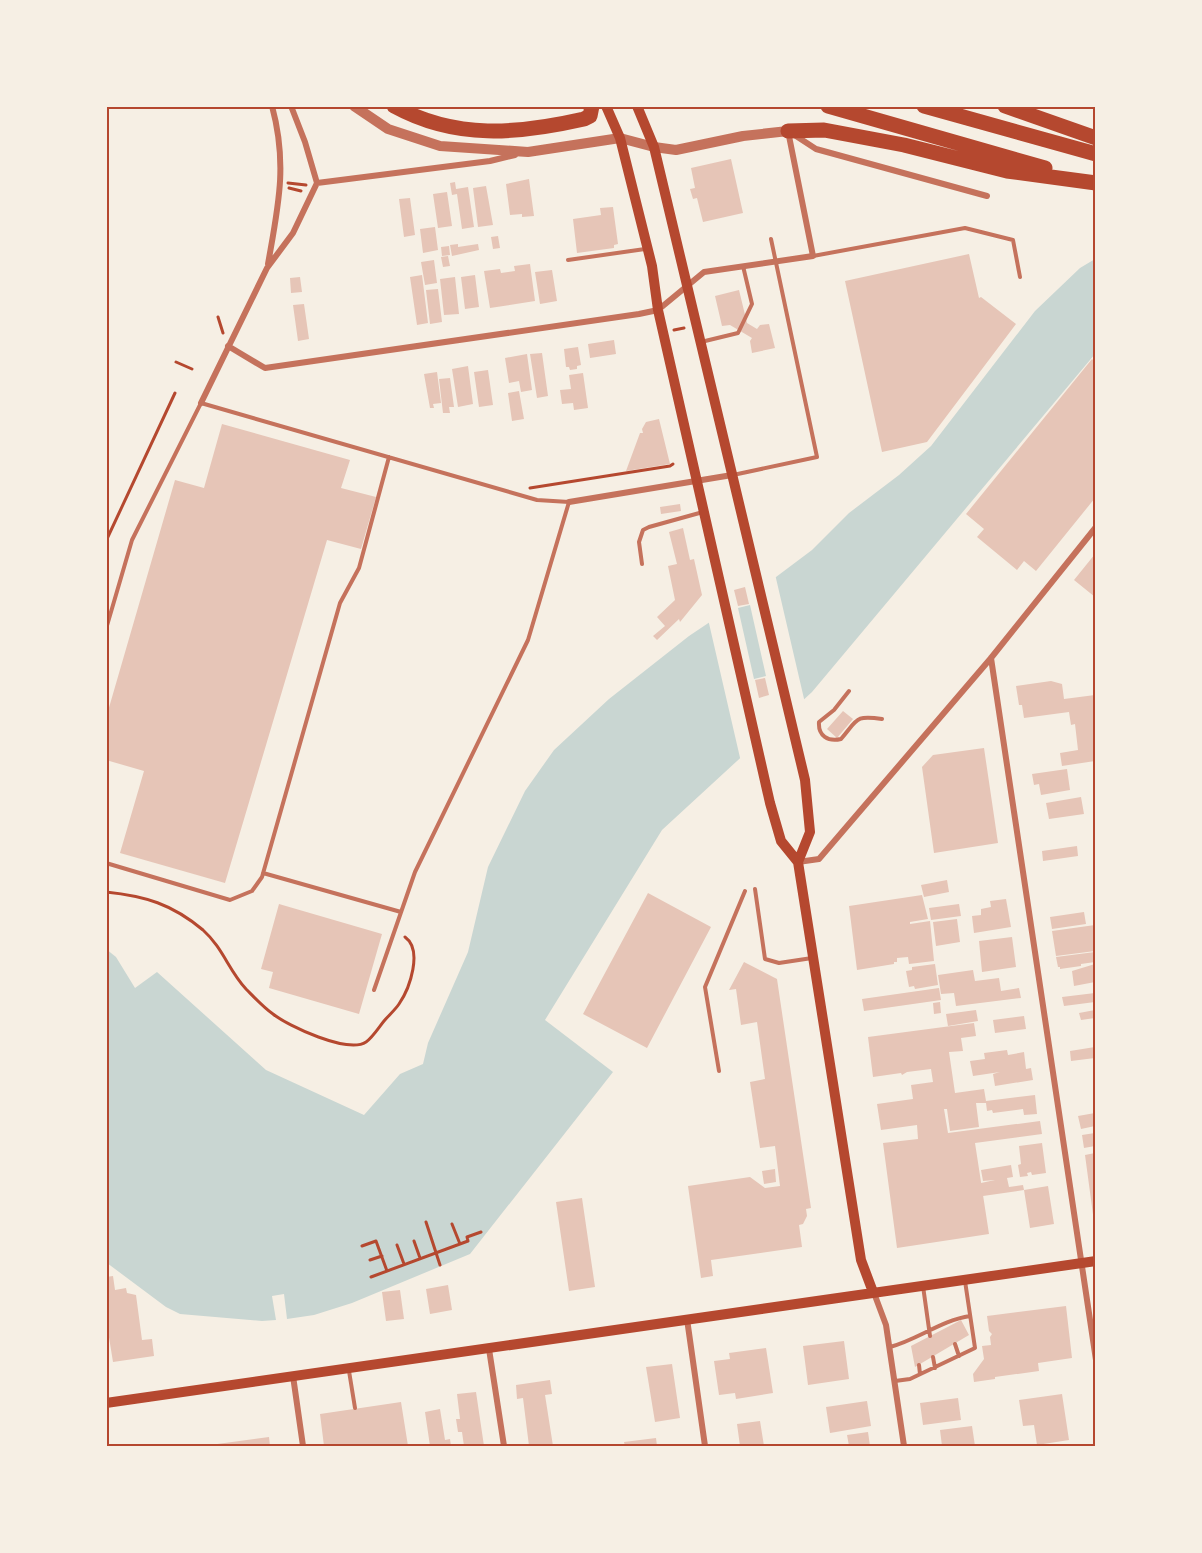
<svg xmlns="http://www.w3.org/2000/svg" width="1202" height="1553" font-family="Ubuntu,sans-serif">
<rect width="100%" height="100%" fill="#f6efe4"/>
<path fill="#c9d6d2" d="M1095,259v95l-283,338 -150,138 -117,190 68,52 -143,182 -118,49 -38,12 -27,4 -3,-25 -12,2 4,24 -14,1 -82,-7 -14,-7 -59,-44 -1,-314 10,8 19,31 22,-16 109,98 98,45 36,-41 23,-10 5,-21 40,-91 20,-85 37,-76 29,-41 55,-51 80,-63 79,-53 44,-33 37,-37 50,-38 32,-29 104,-135 45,-43z"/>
<path fill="#f6efe4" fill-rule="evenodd" d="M775,574l30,129 -64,59 -33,-143zM750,605l16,71 -12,3 -16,-71z"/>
<path fill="#e6c5b7" d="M731,159l12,54 -40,9 -6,-24 -4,1 -3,-10 5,-1 -4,-20z
M529,179l5,37 -12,1v-3l-12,1 -4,-31z
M455,182l1,7 12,-2 6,40 -12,2 -5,-35 -5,1 -2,-12z
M486,186l7,39 -15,2 -5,-39z
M447,192l5,34 -14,2 -5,-34z
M410,198l5,37 -11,2 -5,-38z
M613,207l5,37 -4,1v3l-37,5 -4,-34 28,-4 -1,-7z
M435,227l3,23 -15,3 -3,-24z
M498,236l2,12 -7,1 -2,-12z
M458,244v3l20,-3 1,6 -27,6 -2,-11z
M449,246l1,9 -8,1 -1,-9z
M969,254l10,44 2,-1 35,27 -89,118 -45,10 -37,-171z
M448,256l2,10 -7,1 -2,-10z
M434,260l3,23 -12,2 -4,-23z
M530,264l5,37 -45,7 -6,-37 16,-2 1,4 14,-2 -1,-5z
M552,270l5,31 -17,3 -5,-32z
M422,275l6,48 -11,2 -7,-48z
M475,275l4,32 -14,2 -4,-32z
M300,277l2,15 -11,1 -1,-15z
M455,277l4,37 -15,1 -4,-36z
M438,289l4,33 -12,2 -4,-34z
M739,290l8,33 10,6 3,-4 9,-1 6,24 -23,5 -2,-12 2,-3 -22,-13 -8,1 -7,-30z
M304,304l5,35 -11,2 -5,-36z
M614,340l2,14 -26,4 -2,-14z
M578,347l3,18 -4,1v3l-7,1 -1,-3h-3l-2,-18z
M542,353l6,43 -11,2 -7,-44z
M527,354l5,36 -11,2 -2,-11 -10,2 -4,-25z
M1092,359l3,3v136l-59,73 -12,-10 -7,9 -40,-33 7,-8 -18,-15z
M468,366l5,38 -15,3 -6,-38z
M488,370l5,35 -14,2 -5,-35z
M437,372l4,31 -8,1 1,4h-4l-6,-34z
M583,373l5,35 -14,2 -1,-7 -11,1 -2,-14 11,-1 -2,-14z
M450,378l4,29h-5l1,6h-7l-4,-34z
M519,391l5,28 -12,2 -4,-28z
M659,419l11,45 -44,7 14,-38h3l-1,-4 4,-7z
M222,424l128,36 -9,28 35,9 -15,52 -34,-9 -102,343 -105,-30 24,-82 -38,-11v-42l69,-238 29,8z
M680,504l1,7 -20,3 -1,-7z
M683,528l7,32 4,-1 8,36 -22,27 -1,-3 -22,21 -4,-4 12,-10 -8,-9 18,-17 -7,-34 9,-2 -8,-32z
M1095,554v43l-21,-17z
M745,587l4,17 -11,2 -4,-16z
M765,678l4,17 -10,3 -4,-18z
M1051,681l11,3 2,15 31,-4v66l-33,5 -2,-13 18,-3 -3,-26 -4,1 -2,-13 -45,6 -2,-13h-3l-3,-19z
M843,711l10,8 -16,19 -10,-9z
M984,748l14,95 -64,10 -12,-86 11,-12z
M1067,769l3,21 -29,5 -2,-11 -5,1 -2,-11z
M1081,797l3,17 -35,5 -3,-16z
M1077,846l1,10 -35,5 -1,-10z
M947,880l2,12 -25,5 -3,-12z
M648,893l63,34 -64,121 -64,-34z
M922,895l6,24 -18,3v2l20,-3 4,40 -25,3 -1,-7 -11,1v4h-3v2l-37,6 -8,-64z
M1006,899l5,28 -37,6 -2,-17 9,-1v-6l10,-2 -1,-6z
M279,904l103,30 -23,80 -90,-26 4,-16 -12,-3z
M959,904l2,12 -30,4 -2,-12z
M1084,912l2,12 -34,5 -2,-12z
M957,919l3,23 -24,4 -3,-24z
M1095,925v26l-39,5 -4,-25z
M1012,937l4,30 -34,5 -3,-31z
M1095,952v10l-14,2v2l-21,3v-2h-2l-2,-10z
M744,962l33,17 34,229 -5,1 1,7 -4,8 -4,1 3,22 -91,13 2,16 -12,2 -13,-92 62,-9 15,11 15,-2 -5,-40 -15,2 -10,-66 15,-3 -8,-57 -16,3 -5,-36 -7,1z
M935,964l3,21 -23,4 -1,-3 -5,1 -3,-16 6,-1v-3z
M1095,964v18l-21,4 -2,-15z
M973,970l2,11 24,-3 2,13 18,-3 2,10 -65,8 -2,-13 -13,1 -3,-19z
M939,988l2,12 -77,11 -2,-12z
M1095,993v9l-31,4 -2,-9z
M940,1002l1,11 -7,1 -1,-11z
M976,1010l2,11 -30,5 -2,-12z
M1095,1010v8l-14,2 -2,-7z
M1024,1016l2,13 -31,4 -2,-13z
M974,1023l2,13 -15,2 2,13 -14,1 6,41 29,-4 2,12 49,-6 2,19 -13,1 -1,-6 -30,4 -1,-3 -5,1 -1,-8h-10l3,24 -29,4 -3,-22h-3l4,24 92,-12 2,13 -67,9 14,91 -92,14 -14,-105 35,-4 -1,-14 -36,5 -4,-26 36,-5 -2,-14 22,-3 -2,-13 -24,3 -5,3 -1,-2 -28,4 -5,-40z
M1095,1047v11l-24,3 -1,-10z
M1007,1050l1,5 16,-3 2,17 5,-1 2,12 -38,6 -2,-12 7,-2 -27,4 -3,-15 15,-2 -1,-6z
M1095,1113v13l-14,3 -3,-13z
M1095,1133v13l-11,2 -2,-13z
M1042,1143l4,30 -14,2 -1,-3 -4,1 1,3 -8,1 -2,-12 3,-1 -2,-18z
M1095,1153v69h-1l-9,-67z
M1011,1165l2,12 -6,1 2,9 14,-2 1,5 24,-4 6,38 -24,4 -6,-38 -41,6 -2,-13 14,-3 -12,1 -2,-11z
M775,1169l1,13 -12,2 -2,-13z
M582,1198l13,89 -26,4 -13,-89z
M113,1276l2,14 11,-2 1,5 9,2 6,45 10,-1 2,17 -41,6 -7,-43v-42z
M448,1285l4,25 -22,4 -4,-25z
M400,1290l4,29 -18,2 -4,-29z
M1066,1306l6,52 -34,5 1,8 -44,6v2l-21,3 -1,-8 11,-15 -2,-13 9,-1 -1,-8 2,-3 -3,-3 -2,-15z
M961,1320l8,15 -54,32 -4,-21z
M844,1341l5,38 -41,6 -5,-39z
M766,1348l7,45 -37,6 -1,-6 -16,2 -5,-34 16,-2 -1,-6z
M672,1364l8,54 -25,4 -9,-55z
M550,1380l2,14 -7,1 8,51h-24l-6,-48 -6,1 -1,-14z
M476,1392l8,54h-20l-2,-14h-4l-2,-13h4l-3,-25z
M1062,1394l7,46 -32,5 -3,-20 -11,1 -4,-26z
M958,1398l3,22 -38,5 -3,-22z
M867,1401l4,25 -41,7 -4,-26z
M401,1402l7,44h-84l-4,-32z
M440,1409l5,31 5,-1 1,7h-21l-5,-34z
M760,1421l4,25h-24l-3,-22z
M972,1426l3,20h-33l-2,-16z
M868,1432l2,14h-21l-2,-11z
M269,1437l1,9h-60v-1z
M656,1438l1,8h-32l-1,-4z"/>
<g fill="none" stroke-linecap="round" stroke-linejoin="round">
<path stroke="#b5482f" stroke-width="3" d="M288,183l18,2
M289,188l12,3
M218,317l5,16
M674,330l10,-2
M176,362l16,7
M530,488l140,-22 3,-2
M106,541l69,-148
M106,892c39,4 66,12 97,38 20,18 26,41 43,59 8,8 17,18 27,25 15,12 75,40 93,28 7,-5 13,-15 18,-21 5,-6 11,-11 15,-17 11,-16 24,-54 6,-67
M426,1222l14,43
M452,1224l8,20
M414,1241l6,17
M397,1245l7,19
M362,1246l14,-5 11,30
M370,1260l12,-4
M371,1277l97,-36 -1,-4 14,-5"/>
<path stroke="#c5725c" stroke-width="4" d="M813,256l152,-28 48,12 7,37
M568,260l77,-11
M701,342l37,-9 14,-29 -9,-38
M733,475l84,-18 -46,-218
M642,564l-3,-22 4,-12 6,-3 54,-15
M106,629l26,-89 69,-137 336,97 32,2 -41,138 -113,232 -41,118
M849,691l-15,19 -15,12c-1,14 9,20 22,17 17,-20 14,-24 41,-20
M106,863l124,37 22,-9 10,-14 78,-274 19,-35 30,-111
M263,873l138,39
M755,889l10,70 14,4 33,-5
M719,1071l-14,-84 40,-96
M923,1286l7,50
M955,1344l4,12
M890,1347c27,-7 52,-27 80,-31
M933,1357l2,11
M919,1365l1,9
M349,1371l6,37
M895,1381l15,-2 65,-31 -10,-67"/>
<path stroke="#c5725c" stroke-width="6" d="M793,134l23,15 171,47
M317,183l173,-22 25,-6
M268,264c10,-57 20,-99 4,-158
M228,346l37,22 374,-54 19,-4 46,-38 109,-16 -25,-125
M201,403l66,-135 26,-35 24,-50 -12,-41 -14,-36
M569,502l163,-27
M991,658l105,702
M798,862l21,-3 172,-201 105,-131
M874,1293l12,32 18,121
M687,1319l18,127
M489,1349l15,97
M293,1376l10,70"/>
<path stroke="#c5725c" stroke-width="10" d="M354,106l34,23 52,17 88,6 92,-14 34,9 22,3 67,-14 45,-5"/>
<path stroke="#b5482f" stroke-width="10" d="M606,106l14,32 32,128 6,44 112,493 11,38 17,21 63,398 12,32
M637,106l17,41 151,633 5,52 -12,30
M106,1403l990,-142"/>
<path stroke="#b5482f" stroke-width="15" d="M394,106c62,34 124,28 190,13l6,-3 2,-10
M828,106l217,62
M924,106l172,48
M1005,106l91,32
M788,131l36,-1 80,15 103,26 89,12"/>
</g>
<rect width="1202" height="1553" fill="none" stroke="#f6efe4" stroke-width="216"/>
<rect x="108" y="108" width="986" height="1337" fill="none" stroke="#b5482f" stroke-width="2"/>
</svg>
